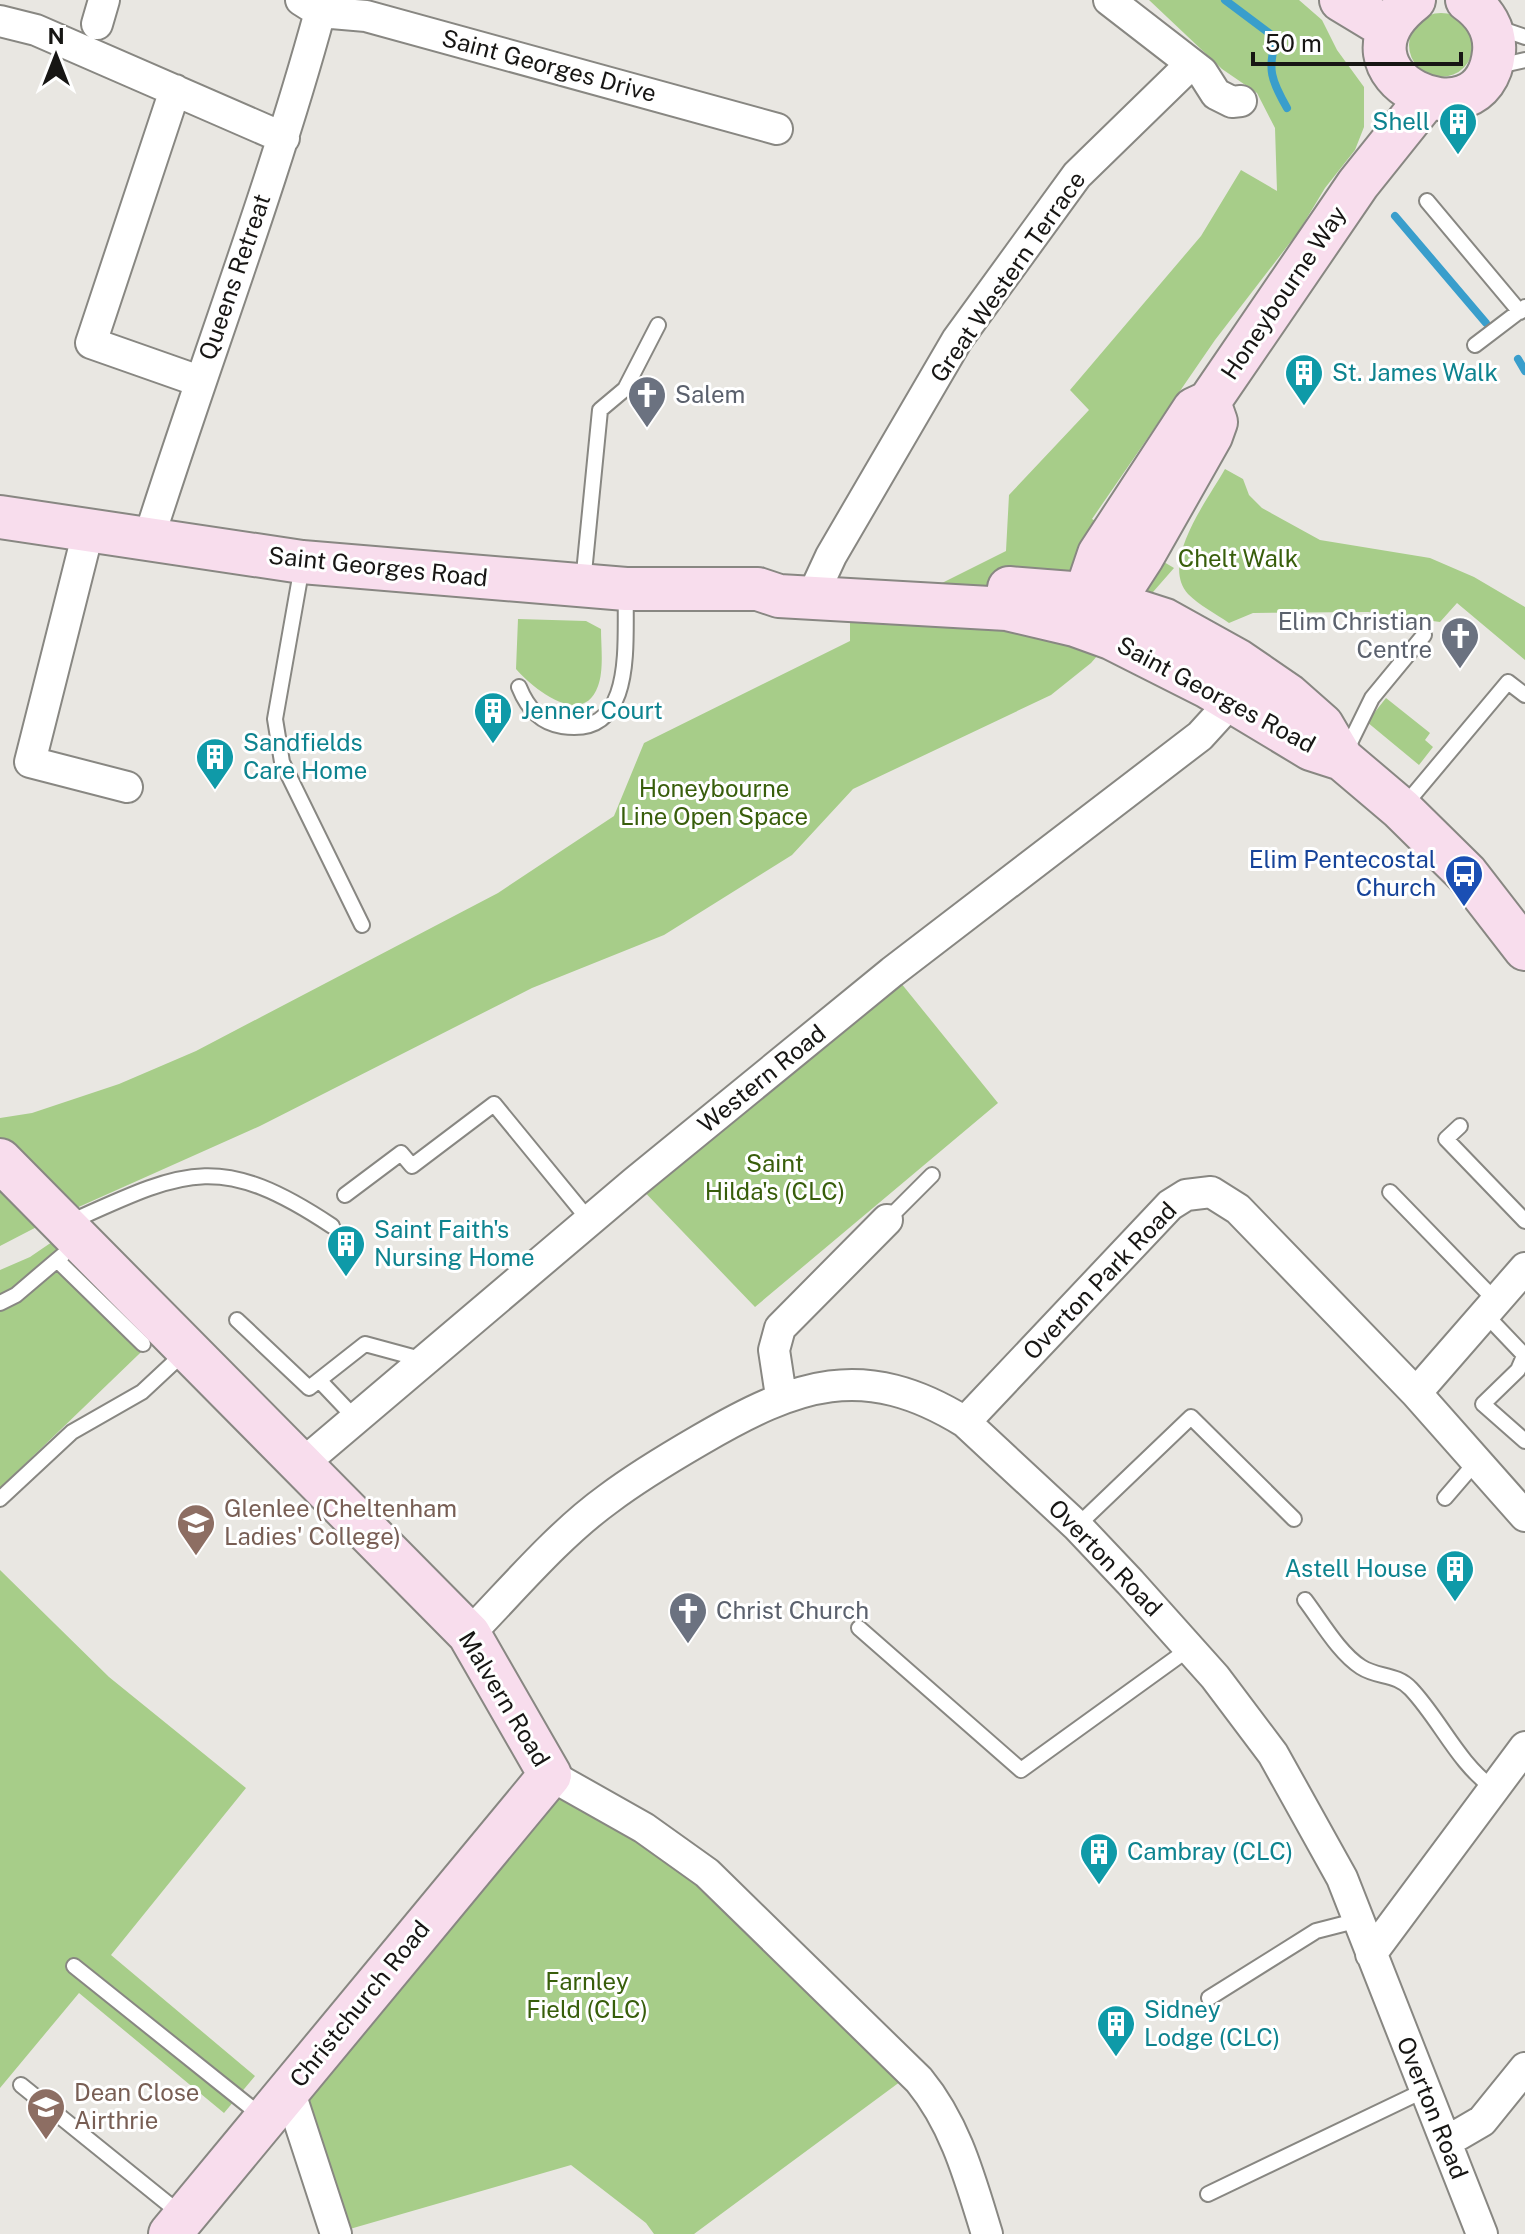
<svg xmlns="http://www.w3.org/2000/svg" width="1525" height="2234" font-family="'Public Sans',sans-serif">
<rect width="100%" height="100%" fill="#e9e7e2"/>
<path fill="#a7cd89" d="M1149,0h150l23,20 15,30 27,37v40l-9,23 -30,38 -26,43 -84,109 -123,179 82,49 -83,95 -40,32 -198,94 -61,66 -128,80 -132,53 -272,138 -206,92 -54,28v-128l32,-5 87,-29 77,-33 302,-158 116,-77 30,-73 206,-102v-46h68l88,-44 3,-56 80,-85 -19,-20 131,-154 40,-66 36,21 -2,-63 -18,-35 -35,-24z
M1409 45a32 32 0 1 1 64 0a32 32 0 1 1-64 0Z
M1225,469l18,10 6,16 13,13 58,32 110,18 44,19 51,30v53l-68,-57 -17,19 -72,-10 -115,1 -24,10c-13,-9 -30,-18 -41,-29 -29,-32 21,-96 37,-125z
M518,619l68,2 15,8c0,17 3,41 -3,57 -15,43 -66,2 -82,-17z
M1386,698l44,35 -5,7 8,7 -14,18 -52,-43z
M892,972l106,131 -243,204 -120,-125z
M68,1231l97,98 -165,159v-218l30,-13z
M0,1570l109,107 137,111 -135,167 144,121 -31,37 -145,-120 -79,95z
M550,1775l94,53 268,245 -218,161h-40l-8,-11 -75,-58 -235,68 -47,-143z"/>
<g fill="none" stroke-linecap="round" stroke-linejoin="round">
<path stroke="#399ecc" stroke-width="8" d="M1225,0l52,39c-11,29 -5,43 10,69
M1395,216l91,107
M1518,359l7,12"/>
<defs>
<path id="lane" d="M1499,28l26,9
M1494,67l31,-7
M1427,201l93,111
M1475,345l50,-38
M302,566l-27,153 7,43 80,163
M583,583l17,-173 25,-21 33,-64
M519,687c8,20 21,36 43,39 75,12 62,-86 64,-133
M1345,753l27,-55 52,-63
M1404,806l104,-124 17,13
M1460,1126l-14,13 79,82
M1390,1192l106,109
M345,1195l56,-42 11,13 82,-62 95,116
M887,1220l45,-45
M70,1222c115,-52 149,-71 262,4
M57,1260l86,84
M0,1303l16,-8 47,-40
M1485,1314l40,42
M237,1320l72,68 56,-44 59,16
M1524,1356l-6,14 -35,34 42,37
M319,1380l37,39
M1445,1498l31,-36
M0,1499l72,-67 70,-40 44,-41
M1077,1526l114,-109 103,102
M1305,1600c16,21 34,53 56,67 17,11 35,6 50,22 30,32 46,73 83,100
M859,1628l162,142 169,-122
M74,1966l190,152
M1209,1998l107,-67 43,-11
M21,2085l161,130
M1208,2194l217,-104"/>
<path id="street" d="M301,0l19,12 46,4 411,113
M1109,0l93,72 14,22 16,8 9,-1
M0,21l36,9 248,108
M97,24l7,-24
M175,90l-84,253 108,38
M88,532l-58,230 97,25
M148,541c56,-177 123,-350 172,-529
M812,597l19,-41 126,-216 120,-165 113,-110
M1416,1393l109,-125
M781,1396l-7,-46 6,-22 107,-108
M965,1422l205,-217 16,-10 25,-3 27,17 178,184 109,123
M300,1466l335,-284 257,-210 308,-236 31,-34
M469,1634c44,-45 88,-98 139,-135 29,-22 61,-41 92,-59 96,-56 163,-81 265,-18l112,104 53,56 85,95 58,77 69,124 140,356
M550,1775l94,53 63,45 212,207c37,45 51,99 68,154
M1371,1954l154,-207
M289,2090l47,144
M1446,2142l36,-21 43,-53"/>
<path id="secondary" d="M1341,0l48,29
M1414,0c-95,74 70,152 80,52 2,-22 -10,-40 -27,-52
M0,517l302,45 324,27h132l21,7 228,13 68,16 36,13 97,49 103,62 31,10
M1009,588l75,6 81,26 72,40 51,35 34,30 20,34 59,50 66,65 58,75
M1076,622l23,-68 95,-145 15,-7 149,-218 68,-85
M1099,624l44,-68 68,-120 5,-14 -7,-20
M0,1160l469,474 81,141 -380,459"/>
</defs>
<use href="#lane" stroke="#888782" stroke-width="18"/>
<use href="#street" stroke="#888782" stroke-width="34"/>
<use href="#secondary" stroke="#888782" stroke-width="46"/>
<use href="#lane" stroke="#fff" stroke-width="14"/>
<use href="#street" stroke="#fff" stroke-width="30"/>
<use href="#secondary" stroke="#f8dded" stroke-width="42"/>
</g>
<defs>
<symbol id="building-pin" viewBox="-11 -11 22 30"><path d="M0 17L-7.5 6A9.5 9.5 0 1 1 7.5 6Z" fill="#0f9aa8" stroke="#fff"/><path d="M-4-6H4V6H1V3H-1V6H-4ZM-2.5-4.3h1.7v1.8h-1.7ZM.8-4.3h1.7v1.8H.8ZM-2.5-1h1.7V.8h-1.7ZM.8-1h1.7V.8H.8Z" fill="#fff"/></symbol>
<symbol id="church-pin" viewBox="-11 -11 22 30"><path d="M0 17L-7.5 6A9.5 9.5 0 1 1 7.5 6Z" fill="#6b7280" stroke="#fff"/><path d="M-1.2-6h2.4v3.5h3.3v2.4h-3.3V6h-2.4V-.1h-3.3v-2.4h3.3Z" fill="#fff"/></symbol>
<symbol id="bus-pin" viewBox="-11 -11 22 30"><path d="M0 17L-7.5 6A9.5 9.5 0 1 1 7.5 6Z" fill="#1a4fb4" stroke="#fff"/><path d="M-5-6H5V4H4V6H2V4H-2V6H-4V4H-5ZM-3.5-4V0h7V-4ZM-3.5 1.2v1.5H-2V1.2ZM2 1.2v1.5H3.5V1.2Z" fill="#fff"/></symbol>
<symbol id="school-pin" viewBox="-11 -11 22 30"><path d="M0 17L-7.5 6A9.5 9.5 0 1 1 7.5 6Z" fill="#8d6e63" stroke="#fff"/><path d="M0-5L7-2L0 1L-7-2ZM-4 1L0 2.5L4 1V4Q0 6-4 4Z" fill="#fff"/></symbol>
</defs>
<g fill-rule="evenodd">
<use href="#building-pin" x="1436" y="100" width="44" height="60"/>
<use href="#building-pin" x="1282" y="351" width="44" height="60"/>
<use href="#church-pin" x="625" y="373" width="44" height="60"/>
<use href="#church-pin" x="1438" y="614" width="44" height="60"/>
<use href="#building-pin" x="471" y="689" width="44" height="60"/>
<use href="#building-pin" x="193" y="735" width="44" height="60"/>
<use href="#bus-pin" x="1442" y="852" width="44" height="60"/>
<use href="#building-pin" x="324" y="1222" width="44" height="60"/>
<use href="#school-pin" x="174" y="1501" width="44" height="60"/>
<use href="#building-pin" x="1433" y="1547" width="44" height="60"/>
<use href="#church-pin" x="666" y="1589" width="44" height="60"/>
<use href="#building-pin" x="1077" y="1830" width="44" height="60"/>
<use href="#building-pin" x="1094" y="2002" width="44" height="60"/>
<use href="#school-pin" x="24" y="2085" width="44" height="60"/>
</g>
<g text-anchor="middle" stroke-width="6" stroke-linejoin="round" paint-order="stroke">
<g font-size="24" fill="#171614" stroke="#fff">
<text transform="translate(549 66) rotate(15)" y="8">Saint Georges Drive</text>
<text transform="translate(235 277) rotate(-71)" y="8">Queens Retreat</text>
<text transform="translate(1008 277) rotate(-55)" y="8">Great Western Terrace</text>
<text transform="translate(1284 293) rotate(-56)" y="8">Honeybourne Way</text>
<text transform="translate(378 567) rotate(6)" y="8">Saint Georges Road</text>
<text transform="translate(1216 695) rotate(28)" y="8">Saint Georges Road</text>
<text transform="translate(762 1079) rotate(-39)" y="8">Western Road</text>
<text transform="translate(1100 1281) rotate(-46)" y="8">Overton Park Road</text>
<text transform="translate(1105 1558) rotate(46)" y="8">Overton Road</text>
<text transform="translate(504 1699) rotate(59)" y="8">Malvern Road</text>
<text transform="translate(360 2004) rotate(-51)" y="8">Christchurch Road</text>
<text transform="translate(1432 2108) rotate(68)" y="8">Overton Road</text>
</g>
<g font-size="24" fill="#0d838f" stroke="#fff" text-anchor="start">
<text x="1430" y="130" text-anchor="end">Shell</text>
<text x="1332" y="381">St. James Walk</text>
<text x="521" y="719">Jenner Court</text>
<text x="243" y="751">Sandfields<tspan x="243" dy="28">Care Home</tspan></text>
<text x="374" y="1238">Saint Faith's<tspan x="374" dy="28">Nursing Home</tspan></text>
<text x="1427" y="1577" text-anchor="end">Astell House</text>
<text x="1127" y="1860">Cambray (CLC)</text>
<text x="1144" y="2018">Sidney<tspan x="1144" dy="28">Lodge (CLC)</tspan></text>
</g>
<g font-size="24" fill="#5b616d" stroke="#fff" text-anchor="start">
<text x="675" y="403">Salem</text>
<text x="1432" y="630" text-anchor="end">Elim Christian<tspan x="1432" dy="28">Centre</tspan></text>
<text x="716" y="1619">Christ Church</text>
</g>
<g font-size="24" fill="#385e0b" stroke="#fff">
<text x="1238" y="567">Chelt Walk</text>
<text x="714" y="797">Honeybourne<tspan x="714" dy="28">Line Open Space</tspan></text>
<text x="775" y="1172">Saint<tspan x="775" dy="28">Hilda's (CLC)</tspan></text>
<text x="587" y="1990">Farnley<tspan x="587" dy="28">Field (CLC)</tspan></text>
</g>
<g font-size="24" fill="#164399" stroke="#fff" text-anchor="end">
<text x="1436" y="868">Elim Pentecostal<tspan x="1436" dy="28">Church</tspan></text>
</g>
<g font-size="24" fill="#785e54" stroke="#fff" text-anchor="start">
<text x="224" y="1517">Glenlee (Cheltenham<tspan x="224" dy="28">Ladies' College)</tspan></text>
<text x="74" y="2101">Dean Close<tspan x="74" dy="28">Airthrie</tspan></text>
</g>
</g>
<g transform="translate(56 56)" stroke="#ffffff" stroke-width="6" paint-order="stroke">
<path d="M0-6L14 30L0 20L-14 30Z" fill="#171614"/>
<text y="-12" font-size="22" font-weight="bold" text-anchor="middle" fill="#171614">N</text>
</g>
<path d="M1253 52v12h208v-12" fill="none" stroke="#171614" stroke-width="4"/>
<text x="1265" y="52" font-size="24" fill="#171614" stroke="#ffffff" stroke-width="6" paint-order="stroke">50 m</text>
</svg>
